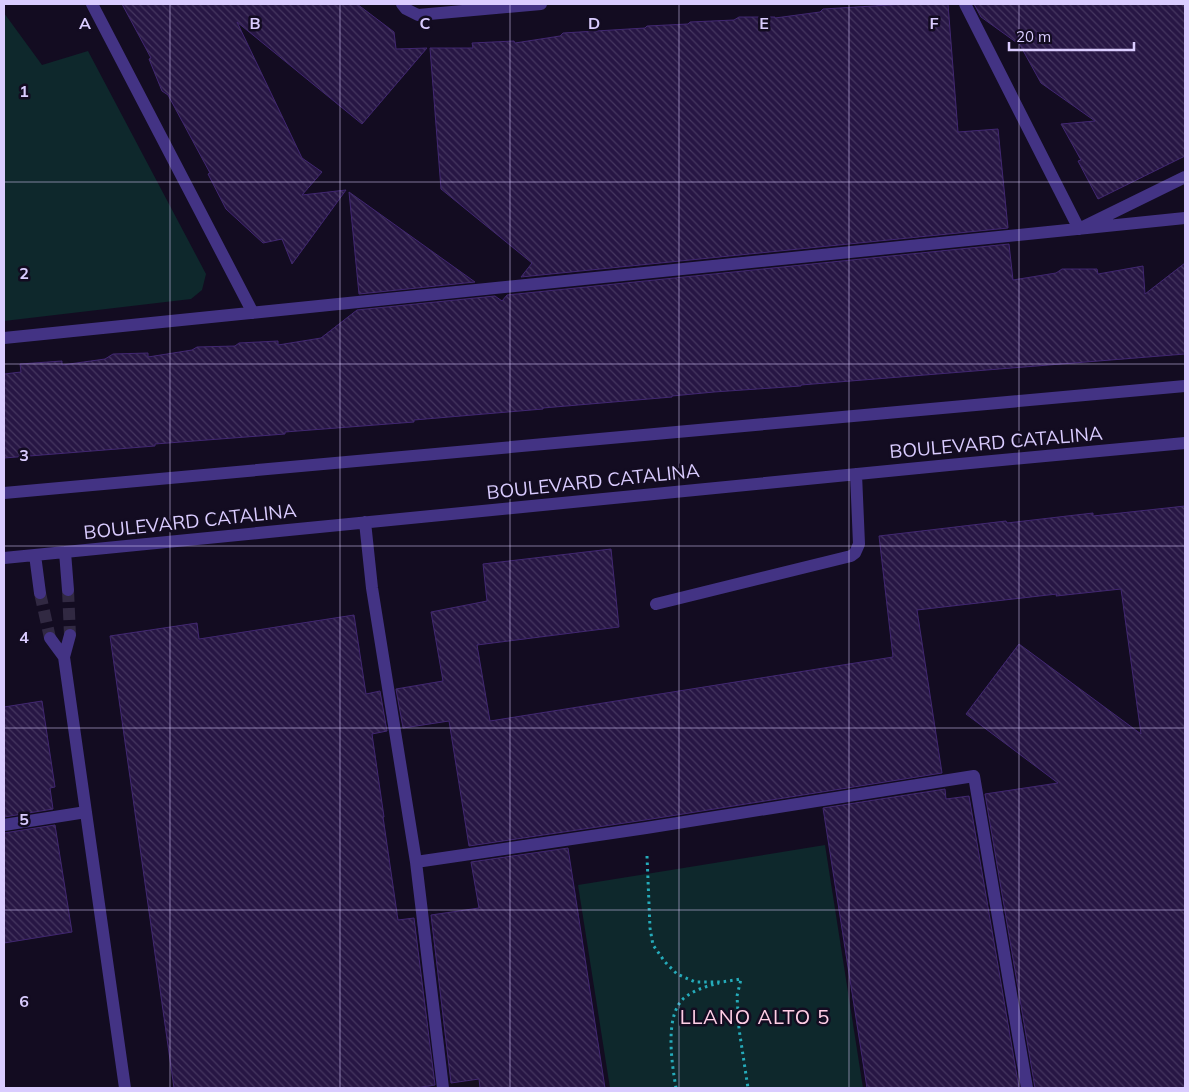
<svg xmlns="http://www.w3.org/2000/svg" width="1189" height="1092" font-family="Mulish,sans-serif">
<defs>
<pattern id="building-back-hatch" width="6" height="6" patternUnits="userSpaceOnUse" patternTransform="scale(1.25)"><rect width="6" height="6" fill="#271644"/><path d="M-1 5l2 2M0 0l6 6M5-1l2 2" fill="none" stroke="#463760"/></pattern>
</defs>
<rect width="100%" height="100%" fill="#130c21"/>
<path fill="#0e282c" d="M4,13l38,52 46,-14 118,223 -4,16 -11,9 -187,22z
M825,845l38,243h-253l-32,-203z"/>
<path fill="url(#building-back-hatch)" stroke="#412771" d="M122,4h235l37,28 2,17 31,-1 -65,76 -125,-102 65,136 20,14 -20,23 44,-5 -54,74 -10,-25 -19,4 -37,-34 -18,-35 2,-1 -42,-78 -6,-4 -13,-32 2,-1z
M906,4h42l10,128 40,-3 10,99 -487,49 11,-14 -91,-74 -11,-141h43l-1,-5 42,-2 1,2 45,-7 3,-3 82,-5 2,-2 41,-2 2,-2 44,-2 5,-3h36v1l45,-6 3,-3z
M974,4h211v152l-87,43 -20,-38 3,-1 -20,-36 34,-3 -54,-38 -21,-38 -39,-28z
M349,192l126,90 -116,12z
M1009,244l4,36 43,-7 6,-4h35l1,5 45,-8 2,28 40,-31v91l-384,31v1l-87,6 -42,4v1l-129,11v1l-129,11v2l-129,10v2l-130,10v2l-151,12v-84l17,-2 -1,-8 42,-3v4l43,-6 8,-5 35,-1v4l44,-7 5,-3 38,-1 4,-3 39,-2v4l43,-7 36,-28 138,-14 7,5 5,-6z
M1185,506v582h-150l-50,-294 73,-11 -92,-69 53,-70 122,90 -20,-145 -65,7 1,-2 -140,16 25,163 -297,47 -176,26 -20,-125 -46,7 -7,-39 47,-8 -12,-69 56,-11 -4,-37 128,-15 8,78 -142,18 13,76 403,-64 -14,-121 127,-15 1,2 86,-10v3z
M354,615l12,79 14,-3 7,40 -15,3 12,83h-1l15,103 16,-2 21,167 -18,3h-243l-64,-452 87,-13 2,16z
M42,701l13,86 -5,1 3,21 -49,8v-110z
M945,789l1,10 23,-3 50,292h-152l-44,-280z
M55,825l17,107 -68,11v-110z
M568,848l37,240h-125l-1,-9 -28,4 -20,-168 48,-7 -8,-46z"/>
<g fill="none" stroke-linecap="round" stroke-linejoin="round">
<path stroke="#312942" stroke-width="12" stroke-dasharray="12 6" stroke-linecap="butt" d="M68,590l2,45
M40,593l10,45"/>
<path stroke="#25abba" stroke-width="3" stroke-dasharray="2.5 4" stroke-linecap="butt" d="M647,856l3,72 3,17 12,17 12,12 18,8h27l19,-3 -4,17 2,33 9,59
M676,1088c-4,-24 -12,-72 8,-90 10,-8 23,-12 35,-15"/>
<path stroke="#433384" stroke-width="12" d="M92,4l161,309
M402,4l4,5 12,6 123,-11
M965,4l114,225 106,-52
M4,338l1181,-120
M4,493l1181,-107
M365,522l7,66 44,274 27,226
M65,552l3,38
M35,555l5,38
M4,558l945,-93 236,-22
M656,604l195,-48 4,-3 4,-9 -3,-70
M70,635l-6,22 61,431
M50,638l14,19
M4,825l82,-13
M416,862l230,-34 328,-52 53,312"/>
</g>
<path fill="none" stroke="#daccff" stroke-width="1" stroke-opacity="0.55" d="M170,4v1084M340,4v1084M510,4v1084M679,4v1084M849,4v1084M1019,4v1084M4,182h1181M4,364h1181M4,546h1181M4,728h1181M4,910h1181"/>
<g text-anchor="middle" stroke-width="5" stroke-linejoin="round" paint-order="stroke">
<g font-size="19" fill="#daccff" stroke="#130c21">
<text transform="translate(996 442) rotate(-5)" y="7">BOULEVARD CATALINA</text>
<text transform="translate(593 481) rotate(-6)" y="7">BOULEVARD CATALINA</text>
<text transform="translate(190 521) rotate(-6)" y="7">BOULEVARD CATALINA</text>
</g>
<g font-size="20" letter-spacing="1" fill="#ffcee5" stroke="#130c21">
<text x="755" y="1024">LLANO ALTO 5</text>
</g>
</g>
<g font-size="16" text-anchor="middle" font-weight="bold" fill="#daccff" stroke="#130c21" stroke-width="5" stroke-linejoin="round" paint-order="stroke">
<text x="85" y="29">A</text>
<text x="255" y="29">B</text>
<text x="425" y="29">C</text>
<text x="594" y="29">D</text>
<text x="764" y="29">E</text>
<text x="934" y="29">F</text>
<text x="24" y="97">1</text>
<text x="24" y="279">2</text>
<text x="24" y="461">3</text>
<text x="24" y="643">4</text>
<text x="24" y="825">5</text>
<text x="24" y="1007">6</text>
</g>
<rect width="1189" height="1092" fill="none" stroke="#daccff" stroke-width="10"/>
<path d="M1009 42v8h125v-8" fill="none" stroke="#daccff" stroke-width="2.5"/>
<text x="1016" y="42" font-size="15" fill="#daccff" stroke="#130c21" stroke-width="4" paint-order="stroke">20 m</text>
</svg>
